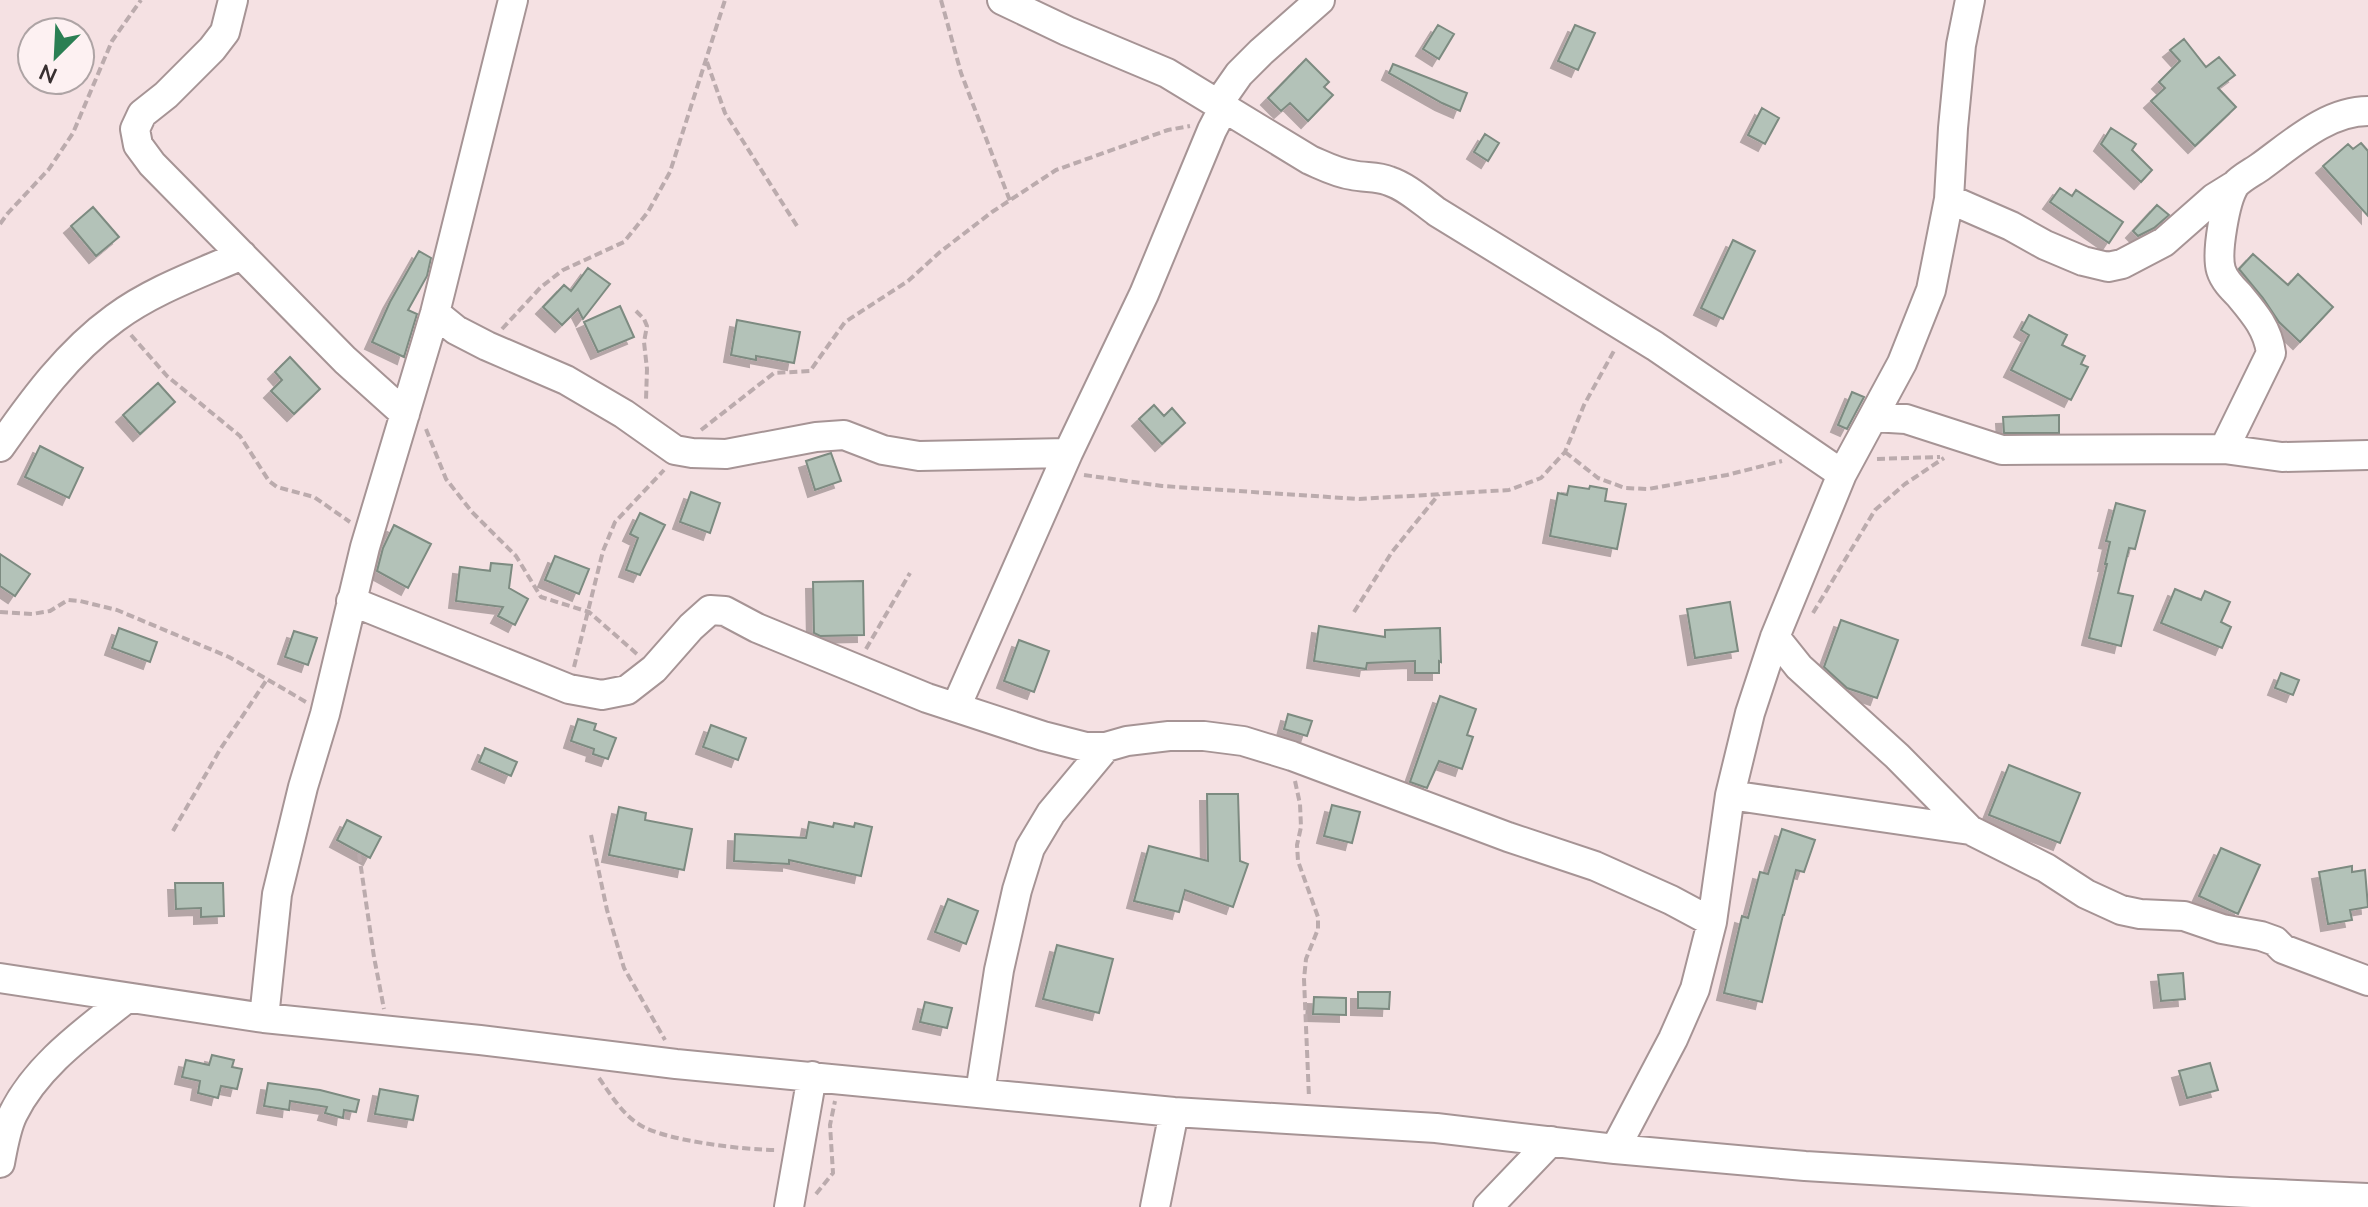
<svg xmlns="http://www.w3.org/2000/svg" width="2368" height="1207" font-family="Mulish,sans-serif">
<defs>
<filter id="shadow"><feDropShadow dx="-7" dy="7" stdDeviation="0" flood-color="#0004"/></filter>
</defs>
<rect width="100%" height="100%" fill="#f5e1e3"/>
<path fill="#b3c2b8" stroke="#7d8b81" stroke-width="2" filter="url(#shadow)" d="M1438,25l16,9 -15,25 -16,-10z
M1575,25l20,8 -17,37 -20,-9z
M2184,39l22,28 13,-10 16,18 -17,13 18,19 -41,39 -44,-45 14,-13 -6,-6 21,-21 -10,-11z
M1306,59l23,23 -5,5 9,8 -25,26 -18,-18 -9,8 -13,-13z
M1393,64l74,29 -7,18 -18,-8 -53,-30z
M1762,108l17,10 -14,26 -17,-9z
M2111,128l25,16 -4,6 20,20 -11,12 -40,-38z
M1485,134l14,9 -11,18 -14,-9z
M2361,143l7,8v65l-45,-50 25,-22 5,5z
M2060,188l12,8 4,-6 47,32 -14,21 -59,-41z
M2157,205l12,10 -15,13 -16,8 -5,-5z
M93,207l26,30 -23,19 -25,-30z
M1733,240l22,11 -32,68 -22,-11z
M419,251l12,7 -4,18 -19,34 9,4 -13,43 -32,-15 18,-40z
M2253,254l35,31 10,-11 35,33 -33,35 -21,-20 -16,-24 -24,-29z
M588,268l22,16 -27,35 -5,-10 -16,16 -19,-18 21,-22 7,6z
M620,306l14,31 -36,15 -14,-30z
M2029,315l38,20 -5,10 23,11 -4,8 7,3 -17,33 -60,-30 18,-35 -8,-5z
M737,320l63,12 -6,31 -38,-7v4l-25,-5z
M290,357l30,32 -26,25 -23,-23 11,-11 -7,-8z
M158,383l17,19 -35,32 -17,-19z
M1852,392l12,5 -17,32 -9,-4z
M1154,405l10,11 8,-8 13,15 -23,21 -23,-25z
M2059,415v18h-55l-1,-16z
M40,446l43,22 -14,30 -44,-21z
M831,453l10,28 -26,9 -9,-29z
M1569,486l20,3 1,-3 17,3 -2,12 21,3 -9,45 -67,-13 8,-43 9,2z
M691,492l29,11 -10,30 -30,-11z
M2116,503l29,8 -10,38 -6,-1 -11,45 15,3 -12,50 -32,-8 18,-74h-2l5,-22 -4,-1z
M640,513l25,12 -25,50 -14,-5 12,-32 -8,-4z
M394,525l37,19 -23,44 -31,-17 6,-23z
M0,554l30,20 -15,22 -15,-10z
M555,556l34,13 -10,25 -34,-14z
M491,563l21,2 -3,23 19,11 -13,26 -17,-9 5,-9 -47,-6 4,-34 30,4z
M863,581l1,54 -44,1 -6,-3 -1,-51z
M2175,589l26,11 4,-9 25,11 -9,20 10,5 -9,21 -61,-25z
M1730,602l8,49 -43,7 -8,-49z
M1841,620l57,20 -21,58 -30,-10 -23,-21z
M1319,626l66,11v-7l55,-2 1,34 -2,-1v12h-24v-12l-48,2 -1,6 -52,-8z
M119,628l38,14 -7,20 -38,-14z
M294,631l23,7 -9,27 -23,-8z
M1019,640l30,11 -15,41 -30,-11z
M2281,673l18,7 -6,15 -18,-7z
M1440,696l36,13 -9,26 6,2 -11,32 -23,-8 -12,27 -17,-6z
M1288,714l24,7 -5,15 -23,-7z
M578,719l18,5 -2,6 22,8 -8,21 -15,-5 1,-5 -23,-8z
M711,725l35,13 -8,22 -35,-13z
M485,748l32,14 -6,14 -32,-14z
M2009,765l71,28 -20,50 -71,-28z
M1207,794h31l2,67 8,3 -15,43 -48,-17 -6,22 -45,-11 15,-55 59,15z
M1332,805l28,7 -8,31 -28,-7z
M619,807l27,6 -1,7 47,9 -8,41 -75,-15z
M347,820l34,17 -11,21 -33,-18z
M809,822l24,5 1,-4 20,4 1,-4 17,4 -11,49 -72,-16v4l-55,-3 1,-27 71,4z
M1782,829l33,11 -11,32 -8,-2 -12,45h-1l-21,87 -38,-9 18,-77 6,2 12,-46 8,2z
M2221,848l39,17 -22,49 -39,-18z
M2352,866v6l13,-2 3,37 -18,3 2,10 -24,4 -9,-52z
M175,883h48l1,33 -23,1v-9l-25,1z
M948,899l30,12 -12,33 -31,-12z
M1057,945l56,14 -14,54 -56,-14z
M2183,973l2,26 -24,2 -3,-26z
M1358,992h32l-1,17 -31,-1z
M1314,997l32,1v17l-33,-1z
M925,1002l27,6 -5,20 -27,-6z
M212,1055l22,5 -2,7 10,2 -5,20 -16,-3 -3,12 -20,-5 2,-12 -18,-4 4,-17 23,5z
M2210,1063l8,27 -31,8 -8,-27z
M268,1083l52,7 39,10 -3,12 -12,-2 -1,8 -18,-5 2,-6 -37,-6 -1,9 -25,-4z
M380,1089l38,7 -5,24 -38,-6z"/>
<g fill="none" stroke-linecap="round" stroke-linejoin="round">
<defs>
<path id="minor" d="M233,0l-8,32 -13,17 -46,46 -24,19 -7,15 3,16 14,19 193,196 60,54
M1002,0l65,31 100,42 143,87c14,6 27,13 42,15 13,3 25,1 37,6 18,6 33,20 48,31l218,134 187,128
M1218,104l21,-30 22,-22 59,-52
M1949,199l62,27 34,19 38,16 25,6 14,-3 42,-22 50,-44 21,-13
M435,313l21,17 31,16 79,34 58,34 51,36 17,3 34,1 90,-17 28,-2 39,15 36,6 149,-3
M1873,417l33,2 96,31 222,-1 58,8 86,-2
M0,447c33,-47 68,-95 115,-129 38,-28 84,-44 127,-63
M2224,449l47,-96c-3,-24 -17,-40 -32,-58 -7,-7 -15,-15 -18,-25 -5,-17 4,-70 14,-85 6,-7 18,-13 25,-18 32,-23 67,-56 108,-56
M351,601l218,88 33,6 25,-5 27,-21 37,-42 19,-17 15,1 32,17 170,70 116,38 43,11h20l21,-6 42,-5h35l39,5 49,15 216,81 87,29 76,34 41,22
M1775,637l24,30 98,89 73,74
M956,707l112,-254 76,-159 68,-164 12,-23
M1730,795l240,35 76,38 40,26 35,16 19,4 44,2 38,13 39,7 14,5 8,8 85,32
M0,978l264,40 216,22 196,24 498,48 262,16 179,21 190,17 424,26 139,6
M264,1018l13,-124 26,-107 22,-73 40,-167 70,-234 78,-313
M980,1093l19,-123 18,-80 13,-42 21,-35 55,-66
M1615,1149l58,-110 22,-50 17,-67 18,-127 20,-82 25,-76 67,-163 60,-111 29,-73 18,-91 4,-71 8,-83 9,-45
M0,1163c3,-16 6,-35 13,-49 24,-49 73,-83 114,-116
M789,1207l23,-131
M1155,1207l19,-95
M1488,1207l63,-66"/>
</defs>
<use href="#minor" stroke="#a69495" stroke-width="32"/>
<path stroke="#bbabad" stroke-width="4" stroke-dasharray="8 4" stroke-linecap="butt" d="M941,0l20,73 49,128
M707,62l18,51 72,113
M0,224l8,-11 41,-44 24,-36 39,-92 29,-41
M636,311l8,8 3,7 -3,16 3,27 -1,31
M502,329l39,-42 22,-17 61,-28 24,-30 22,-40 55,-172
M131,335l36,41 73,60 29,45 8,6 37,10 36,25
M426,429l20,50 26,33 44,44 25,41 48,15 48,42
M701,430l73,-57 36,-2 35,-49 63,-41 32,-29 52,-40 64,-42 112,-40 22,-4
M1565,452l33,26 27,10 23,1 79,-14 55,-14
M1877,459l63,-2
M1084,475l78,11 197,13 150,-9 32,-12 24,-26 19,-47 31,-56
M0,612l32,2 18,-3 18,-11 12,1 37,9 112,47 77,45
M1354,612l38,-60 47,-58
M1813,613l62,-103 30,-26 39,-26
M866,649l44,-76
M574,667l29,-116 12,-29 49,-52
M1295,781l5,23 1,23 -4,18 1,16 20,56v12l-12,30 -2,20 5,119
M173,831l48,-83 47,-70
M591,835l16,75 17,58 41,72
M359,854l15,103 10,52
M599,1078c12,17 23,36 41,47 26,16 105,25 136,25
M816,1194l17,-21 -3,-48 5,-24"/>
<use href="#minor" stroke="#fff" stroke-width="28"/>
</g>
<g transform="translate(56 56) rotate(204)"><circle r="38" fill="#fdf1f2" stroke="#aea4a5" stroke-width="2"/>
<path d="M0-6L14 30L0 20L-14 30Z" fill="#2a7f53"/>
<text y="-12" font-size="22" font-weight="bold" text-anchor="middle" fill="#383031">N</text>
</g>
</svg>
